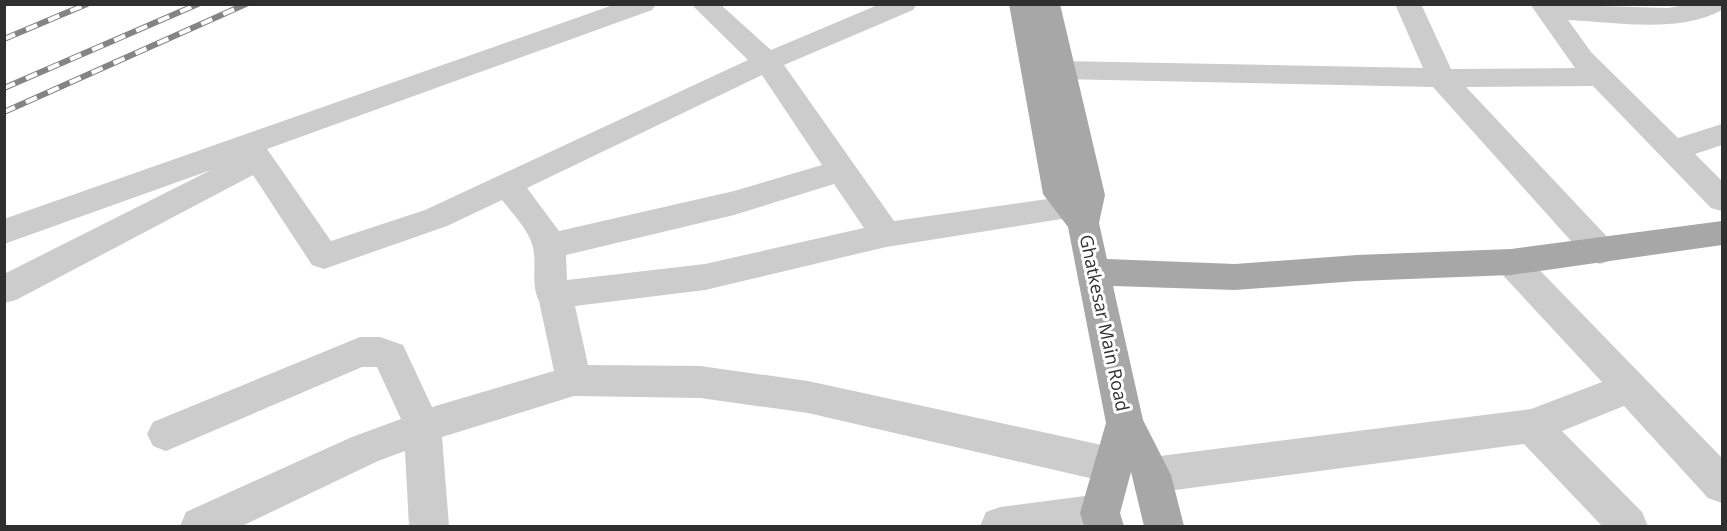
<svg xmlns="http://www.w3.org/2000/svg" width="1727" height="531" font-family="'Open Sans',sans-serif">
<rect width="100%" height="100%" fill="#fff"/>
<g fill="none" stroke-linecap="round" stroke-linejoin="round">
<path fill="#ccc" fill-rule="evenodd" d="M616,4h40l-4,6 -385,139 64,92 94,-31 323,-150 -57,-56h29l51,46 109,-46h37l-4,6 -129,55 110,156 175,-25 11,4 5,8 -5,8 -194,31 -181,43 -130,16 13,59 112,1 108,15 303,66 14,6 5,12 -5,12 -14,6 -303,-70 -108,-15 -126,-2 -132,41 7,89h-40l-4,-75 -27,10 -136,65h-62l6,-14 166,-75 49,-18 -24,-52h-15l-196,84 -13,-5 -6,-12 6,-12 207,-85h20l23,8 29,62 122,-36 -15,-70c-9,-18 -1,-38 -7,-57 -5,-16 -20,-31 -30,-44l-55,26 -123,43 -12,-4 -59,-90 -237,125 -12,3v-29l207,-104 -207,74v-25zM762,75l60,90 -88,26 -175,40 -32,-43zM834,184l30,44 -159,36 -138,16 -1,-25 168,-40z
M1395,4h26l30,65 124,-1 -45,-64 138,4 24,-4h30v6c-45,24 -105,12 -154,10l23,32 87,86 44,-14v21l-27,9 27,27v30l-11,-3 -118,-122 -127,1 146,155 4,9 -4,9 -12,4 -12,-4 -155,-173 -372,-8 -10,-3 -4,-6 4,-6 10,-3 362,7z
M1511,249l12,4 199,205v45l-14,-5 -84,-92 -62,25 80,81 6,14h-46l-78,-82 -372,49 -14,-5 -5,-13 5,-13 14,-5 379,-48 71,-27 -103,-111 -4,-9 4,-9z
M1100,494l14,6 6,13 -6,13h-134l6,-14 14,-5z"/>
<path fill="#a7a7a7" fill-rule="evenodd" d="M1009,4h51l45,191 -6,28 8,36 128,5 122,-9 154,-6 211,-28v24l-211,30 -154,6 -122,9 -122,-4 30,134 28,55 13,51h-40l-13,-54 -11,41 4,13h-40l-4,-13 26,-90 -38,-196 -25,-33z"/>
<defs>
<path id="rail" d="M4,39l83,-35
M4,88l194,-84
M4,112l242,-108"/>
</defs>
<use href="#rail" stroke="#848484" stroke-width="6"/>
<use href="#rail" stroke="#fff" stroke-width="4" stroke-dasharray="12" stroke-linecap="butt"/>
</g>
<g text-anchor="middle" stroke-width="6" stroke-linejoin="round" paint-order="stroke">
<g font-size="18" fill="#2f2f2f" stroke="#fff">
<text transform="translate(1104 323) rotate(78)" y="6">Ghatkesar Main Road</text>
</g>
</g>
<rect width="1727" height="531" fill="none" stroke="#2f2f2f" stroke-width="12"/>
</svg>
